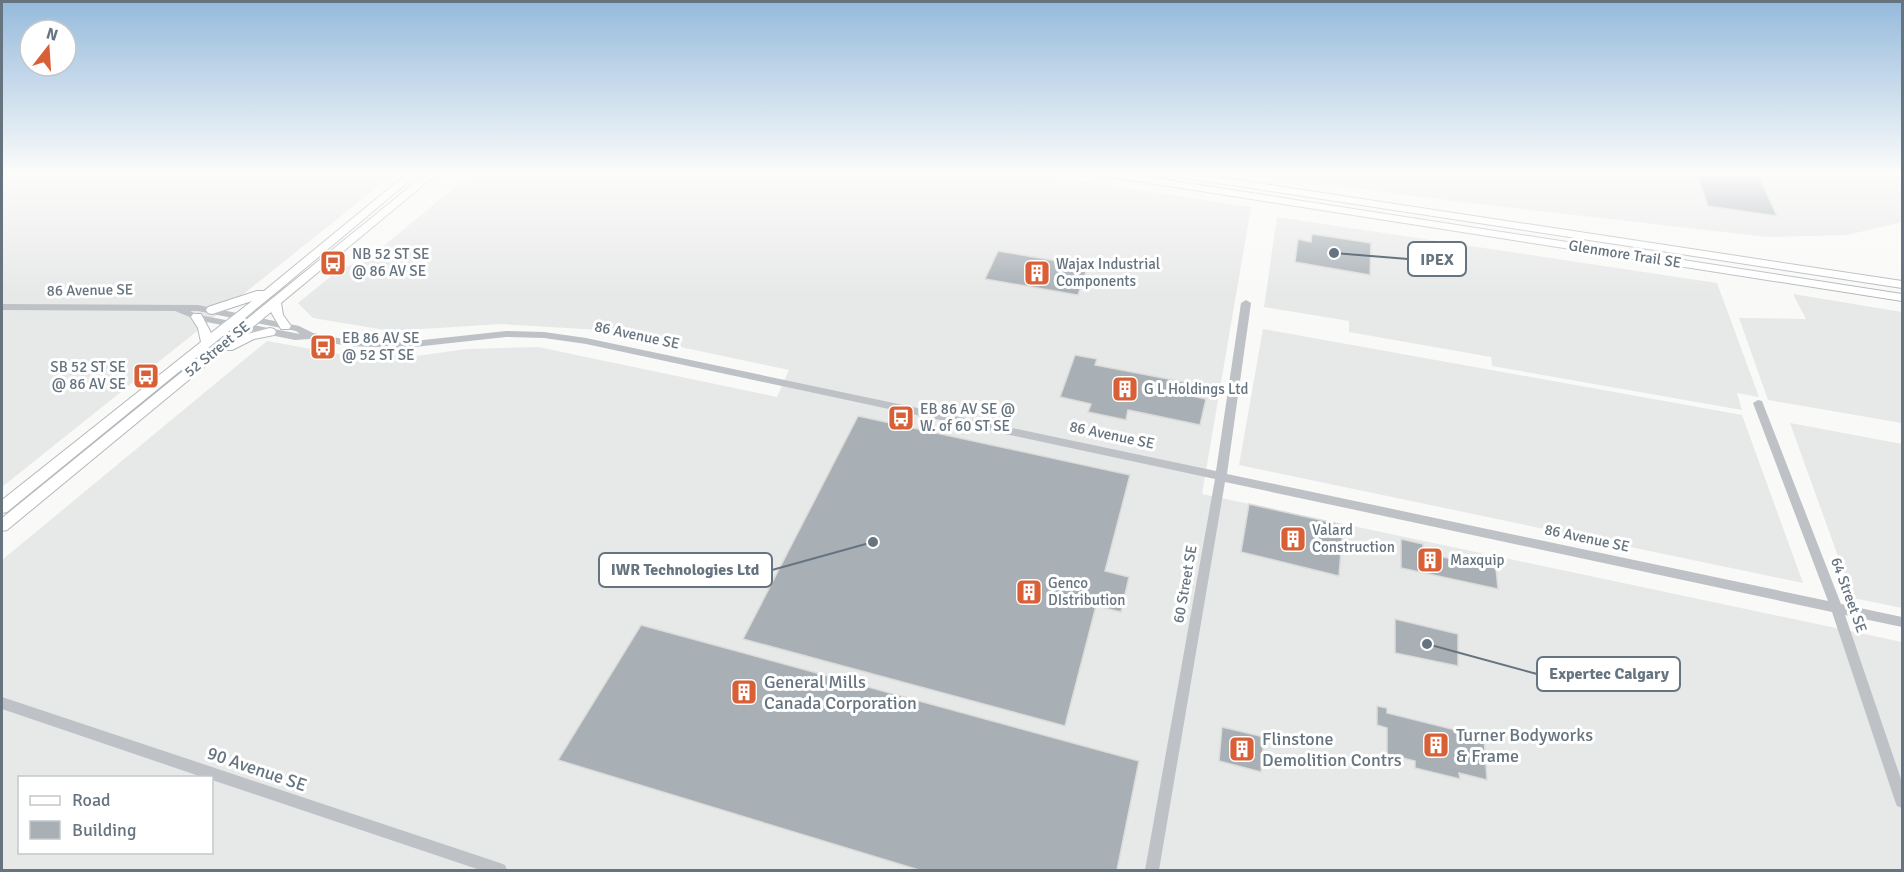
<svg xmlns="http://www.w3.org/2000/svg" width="1904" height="872" font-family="Signika,sans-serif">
<rect width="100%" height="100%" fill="#f9f9f7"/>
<path fill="#e7e8e8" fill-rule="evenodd" d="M2,172h390l-16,16 -374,299z
M473,172h547l231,35 -49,287 700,148v228h-1900v-310l265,-219 83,15h66l51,-7 71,-2 239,50 12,-27 -188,-40 -100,-6 -110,7 -78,-13 -15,-15 42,-34 29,-11zM20,778h192v74h-192z
M1231,172h671v50l-55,13 -79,2 -307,-35z
M1277,217l440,66 42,114 -22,-4 5,17 -250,-44 -1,-9 -142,-25v-11l-85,-14z
M1793,294l109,18v111l-134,-23 -29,-82 67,1z
M1263,329l479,86 61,168 -564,-118z
M1790,423l112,21v164l-49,-10z"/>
<path fill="#a8b0b6" stroke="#dbdbd9" stroke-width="1.5" d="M1696,172h61l20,44 -69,-10z
M1312,234l59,9 -1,32 -75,-13 3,-23 13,3z
M998,251l90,15 -10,29 -93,-16z
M1075,355l22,4 -2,6 94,18 -2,12 19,4 -6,26 -72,-15 -2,10 -38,-8 3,-8 -31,-7z
M858,416l272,59 -25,96 24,6 -8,35 -25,-6 -31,120 -322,-87z
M1249,504l94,21 -4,51 -98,-24z
M1401,539l22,5v9l73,15 2,21 -97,-21z
M1395,619l63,15v32l-63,-13z
M641,625l498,136 -22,109h-198l-361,-110z
M1377,706l10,2v5l97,24 3,43 -28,-7 1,6 -45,-11v-7l-28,-7v-26l-10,-3z
M1222,727l42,10 -3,35 -42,-11z"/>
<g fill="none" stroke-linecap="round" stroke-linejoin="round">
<defs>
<path id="major" d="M409,172h11l-142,119 -271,221 -5,1v-13l199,-158 -3,-14 -7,-11 2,-3h8l10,19 41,-32 -40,13 -4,-1 -2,-3 2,-3 49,-16h7z
M428,172h11l-158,131 2,12 8,11 -2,3h-8l-10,-17 -28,23 27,-7 4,1 2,3 -2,3 -20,4 -22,11h-7l-218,180 -5,1v-13z
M1093,172h23l786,122v7l-804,-126z
M1161,172h23l718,109v7l-736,-113z"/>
</defs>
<use href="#major" stroke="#b4b9bd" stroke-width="2"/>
<path fill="#bec2c6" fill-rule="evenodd" d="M9,172h9l-16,9v-5z
M1246,300l5,3 -24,171 601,127 -75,-198 5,-3 4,1 79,203 61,13v10l-57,-12 57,167v26l-5,-2 -2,-5 -63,-189 -607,-130 -66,388h-14l70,-391 -629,-135 -42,-6 -38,-1 -101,11 -57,-2 -38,-7 -15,1 -25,-5 -73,-15 -22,-9 -173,-1v-6l196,1 101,21 14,7 35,7 57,2 101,-11 38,1 42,6 630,133 25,-168zM190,311h8l98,20 4,3 -101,-19z
M2,697l498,166 5,2 2,5h-27l-268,-90v-2h-7l-203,-69z"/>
<use href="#major" fill="#fff" fill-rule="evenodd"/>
</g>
<linearGradient id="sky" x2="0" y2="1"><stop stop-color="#95badc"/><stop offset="0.59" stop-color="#fcfcfb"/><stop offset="1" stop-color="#fcfcfb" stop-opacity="0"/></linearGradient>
<rect width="1904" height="294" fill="url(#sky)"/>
<defs>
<symbol id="bus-square" viewBox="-11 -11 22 22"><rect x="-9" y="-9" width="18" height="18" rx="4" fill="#d96036" stroke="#fff"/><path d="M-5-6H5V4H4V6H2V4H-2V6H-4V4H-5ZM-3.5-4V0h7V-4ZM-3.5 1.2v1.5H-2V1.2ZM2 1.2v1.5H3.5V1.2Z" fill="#fff"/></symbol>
<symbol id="building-square" viewBox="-11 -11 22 22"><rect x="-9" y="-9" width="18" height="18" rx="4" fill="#d96036" stroke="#fff"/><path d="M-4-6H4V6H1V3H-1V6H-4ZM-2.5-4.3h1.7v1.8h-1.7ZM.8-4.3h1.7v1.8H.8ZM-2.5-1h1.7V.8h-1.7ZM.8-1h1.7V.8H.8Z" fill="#fff"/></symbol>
</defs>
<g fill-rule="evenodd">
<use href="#bus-square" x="318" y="248" width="30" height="30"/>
<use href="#building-square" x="1022" y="258" width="30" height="30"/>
<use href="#bus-square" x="308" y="332" width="30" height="30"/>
<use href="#bus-square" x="131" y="361" width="30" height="30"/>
<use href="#building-square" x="1110" y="374" width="30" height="30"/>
<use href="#bus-square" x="886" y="403" width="30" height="30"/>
<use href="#building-square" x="1278" y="524" width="30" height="30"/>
<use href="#building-square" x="1415" y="545" width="30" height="30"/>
<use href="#building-square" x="1014" y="577" width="30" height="30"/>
<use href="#building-square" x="729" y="677" width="30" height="30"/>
<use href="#building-square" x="1421" y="730" width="30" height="30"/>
<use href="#building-square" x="1227" y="734" width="30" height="30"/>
</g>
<g text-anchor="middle" stroke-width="6" stroke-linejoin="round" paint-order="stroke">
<g font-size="15" fill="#667480" stroke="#fff" text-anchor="start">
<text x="352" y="259">NB 52 ST SE<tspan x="352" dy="17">@ 86 AV SE</tspan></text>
<text x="1056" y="269">Wajax Industrial<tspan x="1056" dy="17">Components</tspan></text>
<text x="342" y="343">EB 86 AV SE<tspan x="342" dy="17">@ 52 ST SE</tspan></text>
<text x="126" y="372" text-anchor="end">SB 52 ST SE<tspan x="126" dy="17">@ 86 AV SE</tspan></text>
<text x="1144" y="394">G L Holdings Ltd</text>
<text x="920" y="414">EB 86 AV SE @<tspan x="920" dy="17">W. of 60 ST SE</tspan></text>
<text x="1312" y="535">Valard<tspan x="1312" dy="17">Construction</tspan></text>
<text x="1450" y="565">Maxquip</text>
<text x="1048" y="588">Genco<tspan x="1048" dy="17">DIstribution</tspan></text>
</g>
<g font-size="15" fill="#667480" stroke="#fff">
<text transform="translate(1625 254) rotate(9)" y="5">Glenmore Trail SE</text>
<text transform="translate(90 290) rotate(-1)" y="5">86 Avenue SE</text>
<text transform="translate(637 335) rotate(12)" y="5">86 Avenue SE</text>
<text transform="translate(217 349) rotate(-39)" y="5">52 Street SE</text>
<text transform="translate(1112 435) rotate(12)" y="5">86 Avenue SE</text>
<text transform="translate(1587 538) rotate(12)" y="5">86 Avenue SE</text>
<text transform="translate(1185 584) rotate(-80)" y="5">60 Street SE</text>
<text transform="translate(1849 595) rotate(70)" y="5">64 Street SE</text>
</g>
<g font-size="18" fill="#667480" stroke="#fff" text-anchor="start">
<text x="764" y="688">General Mills<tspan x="764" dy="21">Canada Corporation</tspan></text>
<text x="1456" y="741">Turner Bodyworks<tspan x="1456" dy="21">&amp; Frame</tspan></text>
<text x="1262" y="745">Flinstone<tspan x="1262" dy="21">Demolition Contrs</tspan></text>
</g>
<g font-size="18" fill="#667480" stroke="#fff">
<text transform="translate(257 769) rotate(19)" y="6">90 Avenue SE</text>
</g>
</g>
<path fill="none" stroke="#667480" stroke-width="2" d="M1334 253L1408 259M873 542L772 570M1427 644L1537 674"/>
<g fill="#667480" stroke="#fff" stroke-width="2">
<circle cx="1334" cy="253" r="6"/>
<circle cx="873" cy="542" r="6"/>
<circle cx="1427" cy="644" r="6"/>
</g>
<g fill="#fff" stroke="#667480" stroke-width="2">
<rect x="1408" y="242" width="58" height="34" rx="6"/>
<rect x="599" y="553" width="173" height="34" rx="6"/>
<rect x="1537" y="657" width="143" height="34" rx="6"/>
</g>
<g font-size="16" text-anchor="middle" font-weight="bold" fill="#667480">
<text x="1437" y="265">IPEX</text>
<text x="685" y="575">IWR Technologies Ltd</text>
<text x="1609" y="679">Expertec Calgary</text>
</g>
<rect width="1904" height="872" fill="none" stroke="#667480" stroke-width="6"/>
<rect x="18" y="776" width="195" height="78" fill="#ffffff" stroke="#c2c7cc" stroke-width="1.5"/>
<rect x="30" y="796" width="30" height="9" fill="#ffffff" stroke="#c2c7cc" stroke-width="1.5"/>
<text x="72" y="806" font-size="18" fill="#667480">Road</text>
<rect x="30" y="821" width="30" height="18" fill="#a8b0b6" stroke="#c2c7cc" stroke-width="1.5"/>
<text x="72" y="836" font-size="18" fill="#667480">Building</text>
<g transform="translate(48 48) rotate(17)"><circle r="28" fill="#ffffff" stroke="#c2c7cc" stroke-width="1.5"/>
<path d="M0-4.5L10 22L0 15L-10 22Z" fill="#d96036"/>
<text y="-9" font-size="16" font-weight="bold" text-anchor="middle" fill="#667480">N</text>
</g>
</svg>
